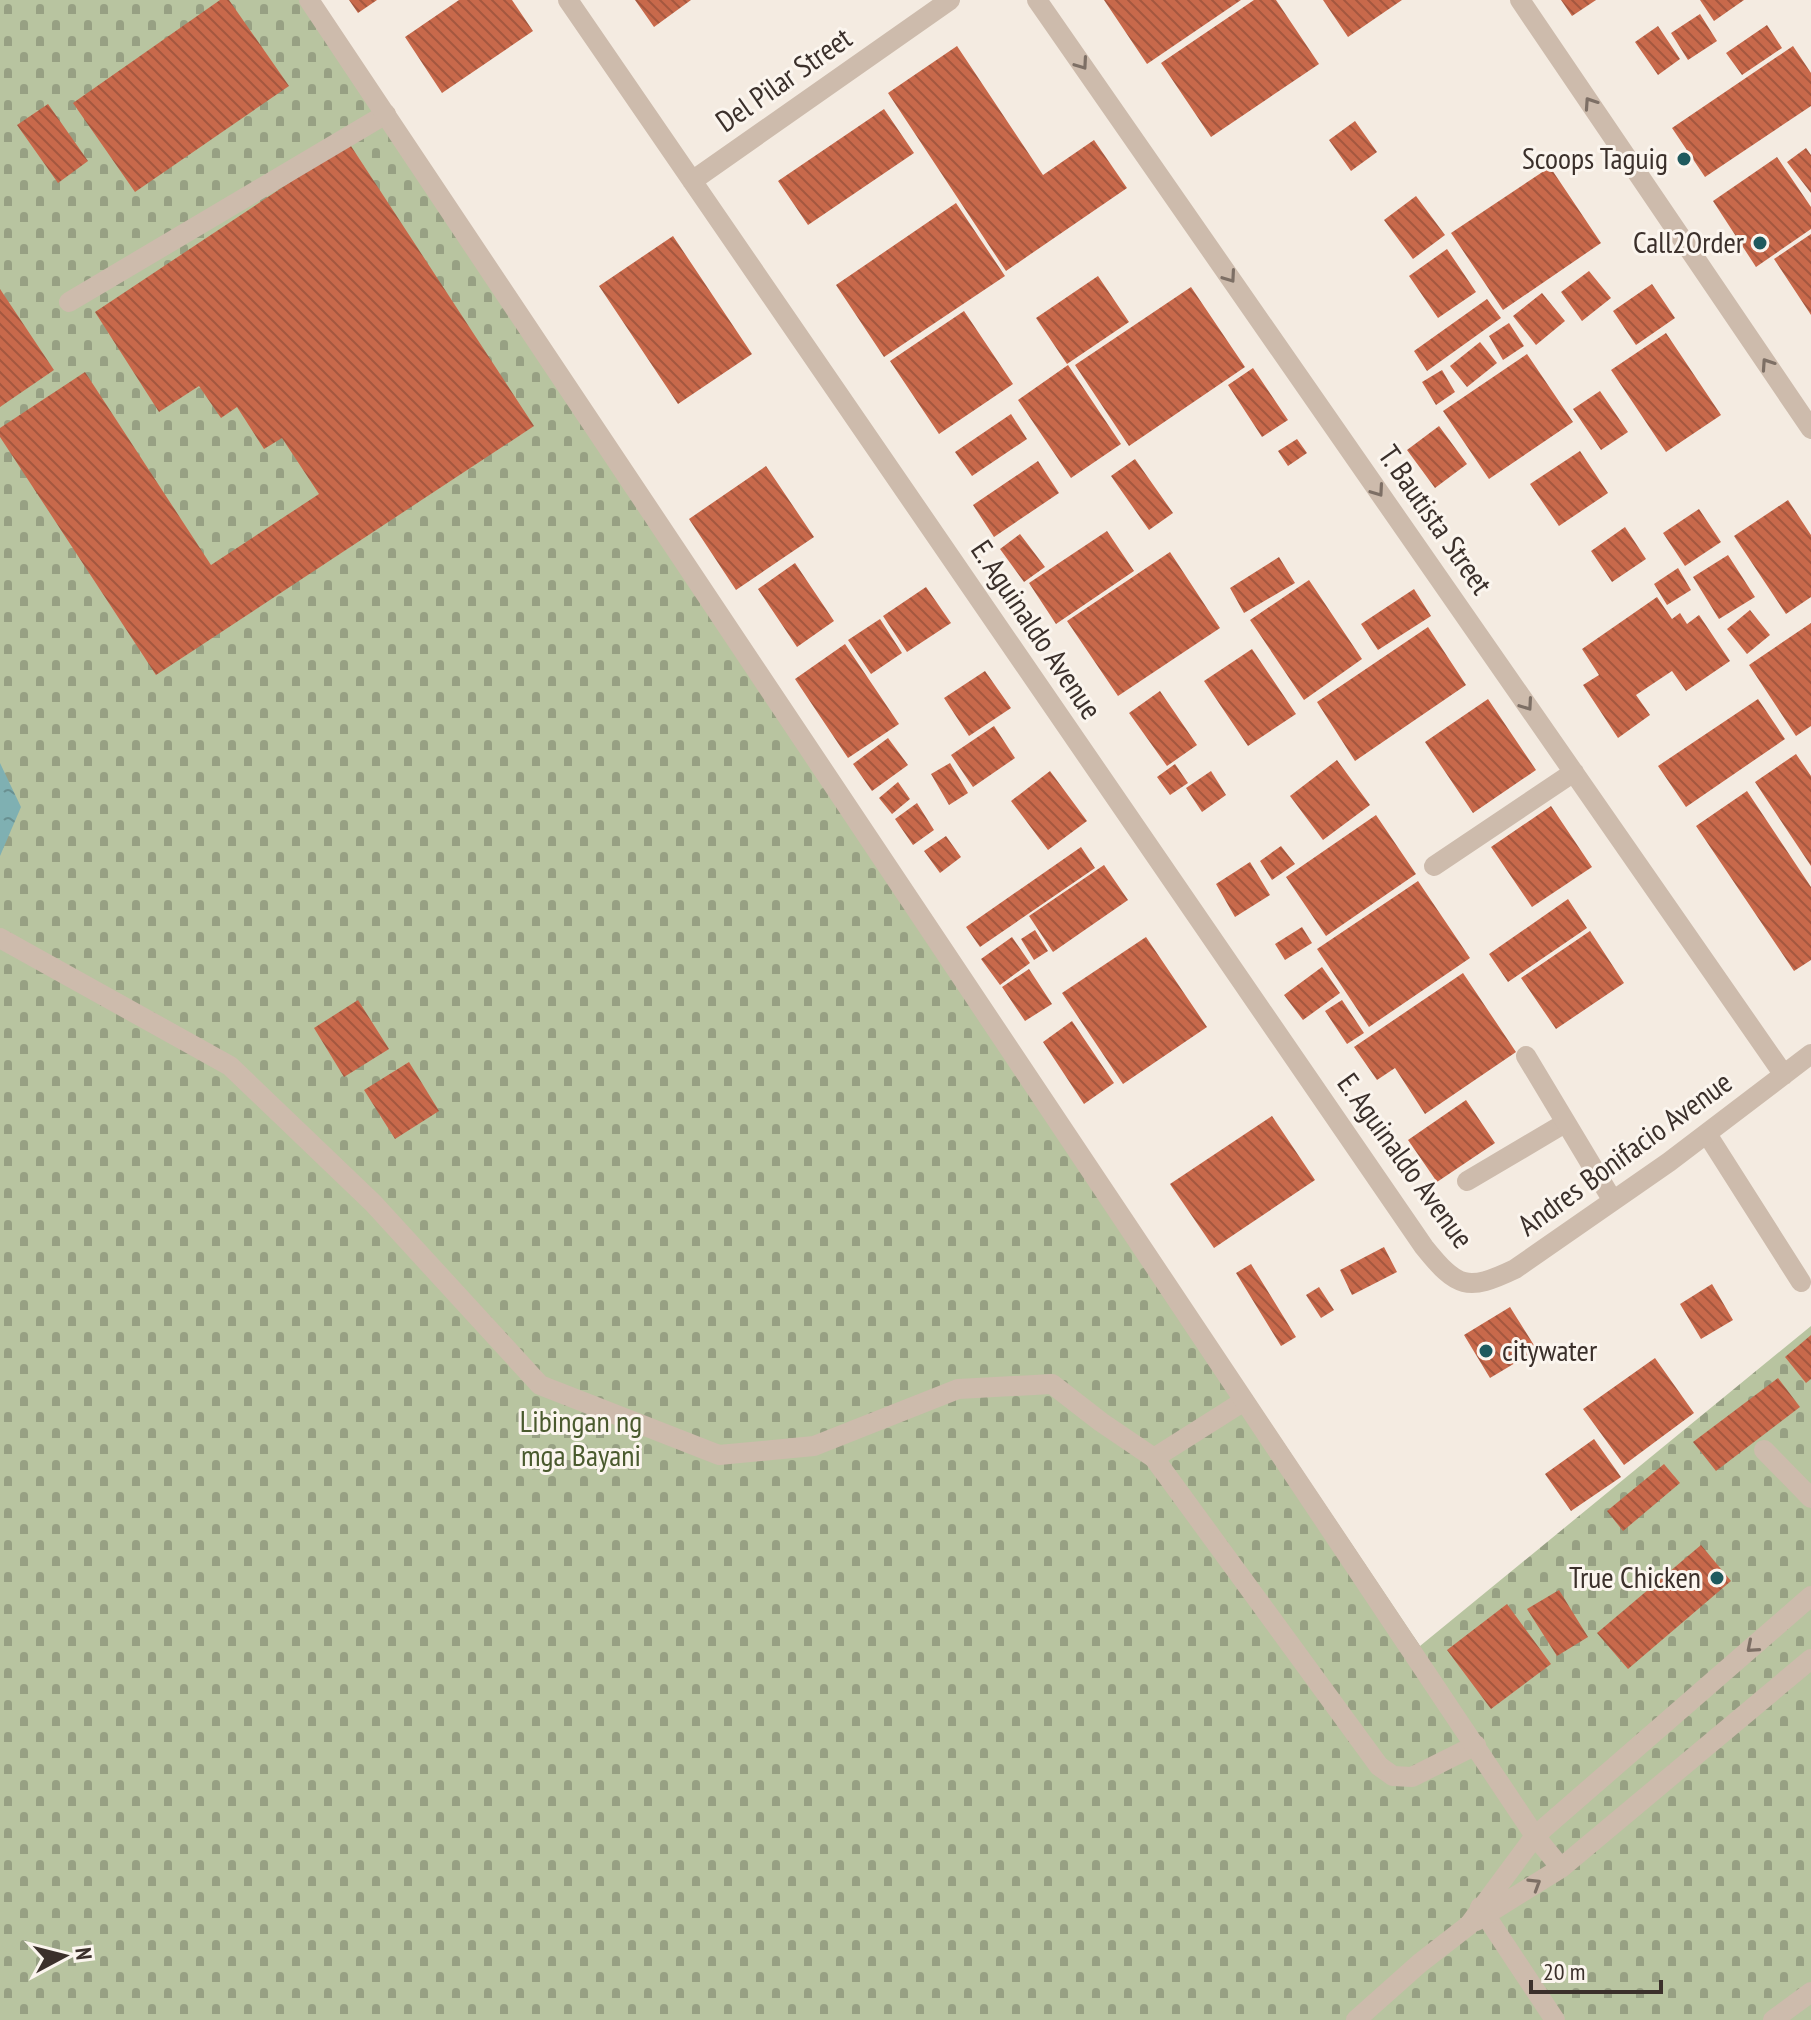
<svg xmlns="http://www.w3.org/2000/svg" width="1811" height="2020" font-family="'PT Sans Narrow',sans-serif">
<defs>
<pattern id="cemetery-stones" width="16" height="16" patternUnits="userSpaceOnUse" patternTransform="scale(2)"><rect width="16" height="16" fill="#b8c4a0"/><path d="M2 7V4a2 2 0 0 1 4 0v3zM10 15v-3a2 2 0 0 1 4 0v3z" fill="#97a083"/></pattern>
<pattern id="water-ripples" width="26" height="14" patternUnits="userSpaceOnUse" patternTransform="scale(2)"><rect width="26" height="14" fill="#7fb0b2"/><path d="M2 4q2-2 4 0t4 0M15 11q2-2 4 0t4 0" fill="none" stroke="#699091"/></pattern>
<pattern id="building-back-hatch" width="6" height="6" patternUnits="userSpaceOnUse" patternTransform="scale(2)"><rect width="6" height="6" fill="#c8694b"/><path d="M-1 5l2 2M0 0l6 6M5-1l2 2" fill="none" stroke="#a4573f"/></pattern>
</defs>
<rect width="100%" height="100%" fill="#f4ebe1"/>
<path fill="url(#cemetery-stones)" d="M0,0h316l1104,1646 391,-320v694h-1811z"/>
<path fill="url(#water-ripples)" d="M0,763l21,44 -21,49z"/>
<path fill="url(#building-back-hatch)" d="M220,0h9l60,86 -154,106 -62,-89z
M349,0h28l-19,13z
M459,0h53l21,31 -91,62 -37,-56z
M635,0h56l-37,27z
M1104,0h137l-94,64z
M1254,0h22l43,64 -108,73 -50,-74z
M1323,0h79l-54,37z
M1561,0h35l-24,16z
M1700,0h44l-30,21z
M1700,14l17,27 -29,19 -17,-27z
M1767,25l15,23 -40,27 -16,-22z
M1658,26l22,33 -22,16 -23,-33z
M957,46l86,129 51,-35 33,48 -121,83 -118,-178z
M1793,46l18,27v33l-106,71 -33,-49z
M48,104l40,57 -30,22 -41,-58z
M884,109l30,44 -106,72 -30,-44z
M1355,121l22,31 -26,19 -22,-31z
M349,143l185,283 -378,249 -156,-238v-9l85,-56 126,193 108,-71 -37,-56 -18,11 -27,-42 -16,11 -22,-32 -40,26 -64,-100z
M1806,148l5,7v38l-24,-31z
M1777,157l34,50v22l-55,38 -43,-66z
M1550,167l51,76 -98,67 -52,-77z
M1416,196l29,39 -32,24 -29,-39z
M956,203l49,73 -121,81 -48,-72z
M1811,234v81l-37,-56z
M673,236l79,118 -74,50 -79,-118z
M1447,249l29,43 -38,26 -29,-42z
M1589,271l22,27 -29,23 -21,-29z
M1098,276l31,46 -62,42 -31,-46z
M1652,284l23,34 -39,27 -23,-34z
M1191,287l54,80 -116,79 -54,-81z
M0,289l54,81 -54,37z
M1542,293l23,28 -29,24 -23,-29z
M1487,299l14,19 -74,53 -13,-20z
M964,311l49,73 -74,50 -49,-73z
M1509,323l15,23 -21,14 -14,-24z
M1666,333l55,82 -55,37 -55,-82z
M1480,342l17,21 -30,24 -17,-21z
M1527,354l46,68 -84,57 -46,-68z
M1068,365l53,79 -50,34 -53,-78z
M1253,368l35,52 -26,17 -34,-52z
M1442,370l13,22 -19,13 -14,-23z
M1600,391l28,41 -27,18 -28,-41z
M1011,414l16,25 -55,37 -17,-24z
M1439,426l28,38 -32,24 -28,-38z
M1297,439l10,14 -19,13 -10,-15z
M1580,451l28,42 -49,33 -29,-42z
M1135,459l38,54 -24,17 -38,-54z
M1038,461l21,32 -65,44 -21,-32z
M766,466l48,71 -78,53 -47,-71z
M1788,500l23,35v62l-25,17 -52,-78z
M1699,509l22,33 -36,24 -22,-33z
M1625,527l21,32 -34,23 -21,-31z
M1107,531l27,40 -78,53 -27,-41z
M1020,534l25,33 -21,15 -24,-33z
M1170,552l50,76 -102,68 -51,-75z
M1728,555l27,42 -36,22 -26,-42z
M1279,557l16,26 -51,30 -14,-25z
M795,563l39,58 -37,26 -39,-58z
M1678,568l13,22 -24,15 -13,-21z
M1309,580l53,79 -58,41 -54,-80z
M926,587l25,36 -44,29 -24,-36z
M1414,589l17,27 -53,34 -17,-26z
M1657,597l15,22 8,-6 7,11 12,-9 31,46 -44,30 -14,-20 -36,24 14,20 -32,23 -35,-53 16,-10 -17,-26z
M1750,610l20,25 -23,19 -20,-25z
M880,619l22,34 -31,21 -23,-34z
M1811,623v103l-15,10 -47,-71z
M1428,627l38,58 -111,76 -38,-59z
M845,644l54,80 -51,34 -53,-79z
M1252,649l44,65 -48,32 -44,-65z
M985,671l26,37 -42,28 -25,-38z
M1160,691l37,54 -30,21 -38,-53z
M1488,699l48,71 -63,43 -48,-71z
M1758,699l27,40 -99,68 -28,-41z
M994,726l21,32 -42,29 -22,-32z
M888,738l20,27 -36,26 -19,-27z
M1796,754l15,22v90l-56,-84z
M1337,760l33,45 -47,35 -33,-44z
M950,763l18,30 -19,12 -18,-31z
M1175,764l13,19 -18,12 -13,-18z
M1050,771l37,50 -39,29 -37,-49z
M1211,771l15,24 -24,17 -16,-24z
M898,782l12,17 -18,15 -13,-16z
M1747,791l64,96v73l-17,11 -98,-145z
M917,803l17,27 -21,15 -18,-26z
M1551,806l41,61 -60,40 -41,-60z
M1376,815l40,59 -90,62 -40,-59z
M946,836l15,21 -21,16 -16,-22z
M1281,846l14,18 -23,16 -12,-19z
M1081,847l14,21 -115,79 -14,-20z
M1250,862l20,33 -35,22 -19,-33z
M1104,865l24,35 -75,52 -24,-36z
M1418,881l52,77 -101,69 -52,-78z
M1568,899l19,29 -79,54 -19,-28z
M1302,927l10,16 -27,17 -10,-16z
M1035,930l13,21 -14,9 -13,-21z
M1590,931l34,52 -68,46 -35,-51z
M1012,937l18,26 -30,22 -19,-26z
M1146,937l61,90 -84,57 -61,-91z
M1322,967l18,26 -37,27 -19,-25z
M1029,969l23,35 -27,17 -23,-34z
M1463,973l53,79 -91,62 -30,-46 -18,12 -23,-33z
M358,1000l31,49 -45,28 -30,-49z
M1342,1000l22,33 -17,11 -22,-33z
M1072,1021l42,62 -30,21 -41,-62z
M409,1062l30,49 -44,28 -31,-49z
M1466,1100l29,43 -58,39 -29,-42z
M1272,1116l43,64 -101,68 -44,-64z
M1384,1247l13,25 -45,23 -12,-25z
M1251,1264l45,73 -15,9 -45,-73z
M1712,1284l21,36 -32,19 -21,-35z
M1319,1287l15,23 -13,8 -15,-23z
M1510,1307l27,43 -47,28 -26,-43z
M1811,1335v44l-5,4 -21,-26z
M1655,1358l39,55 -70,52 -41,-56z
M1778,1378l22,29 -84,64 -23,-29z
M1594,1439l27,38 -50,34 -26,-37z
M1664,1464l16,19 -57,48 -16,-20z
M1701,1545l30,36 -103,88 -31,-36z
M1559,1590l29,47 -31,19 -30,-47z
M1507,1604l44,60 -60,45 -44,-59z"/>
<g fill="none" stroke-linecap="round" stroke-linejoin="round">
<path stroke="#cdbbac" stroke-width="20" d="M69,302l317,-188
M0,938l230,128 143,137 167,182 179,70 95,-9 144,-57 94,-5 49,38 53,36
M1707,1134l94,148
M1467,1181l98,-58
M1244,1401l-90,57 225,308 14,10 19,1 64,-32
M1764,1450l47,48
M1480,1907l75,113
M1356,2020l64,-57 49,-38
M1773,2020l38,-28"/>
<path stroke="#cdbbac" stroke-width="20" d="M309,0l1226,1836 26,32
M568,0l856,1247c33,41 43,45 91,22l154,-107 142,-108
M1037,0l747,1075
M1520,0l291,429
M692,181l258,-181
M1434,866l140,-94
M1526,1056l87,145
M1476,1921l85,-53 250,-209
M1469,1925l66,-89 276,-240"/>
</g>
<defs><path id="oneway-chevron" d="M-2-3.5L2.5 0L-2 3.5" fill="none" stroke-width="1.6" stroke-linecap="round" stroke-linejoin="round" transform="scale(2)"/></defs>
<g stroke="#7d6f65">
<use href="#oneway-chevron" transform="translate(1082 64) rotate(55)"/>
<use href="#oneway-chevron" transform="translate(1590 103) rotate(-124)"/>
<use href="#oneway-chevron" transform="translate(1230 277) rotate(55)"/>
<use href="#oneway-chevron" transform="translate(1767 364) rotate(-124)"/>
<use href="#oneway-chevron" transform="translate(1378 491) rotate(55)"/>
<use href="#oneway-chevron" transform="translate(1527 705) rotate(55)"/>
<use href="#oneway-chevron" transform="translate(1752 1647) rotate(139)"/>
<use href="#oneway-chevron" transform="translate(1535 1884) rotate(-32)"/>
</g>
<g fill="#1f5a5e" stroke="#fbf5ee" stroke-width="3">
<circle cx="1684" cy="159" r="8"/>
<circle cx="1760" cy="243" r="8"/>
<circle cx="1486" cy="1351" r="8"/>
<circle cx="1717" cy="1578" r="8"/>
</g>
<g text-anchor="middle" stroke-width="6" stroke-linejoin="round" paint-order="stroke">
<g font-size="30" fill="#3b302b" stroke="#fbf5ee">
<text transform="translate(784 80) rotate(-35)" y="10">Del Pilar Street</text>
<text transform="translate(1435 520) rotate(55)" y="10">T. Bautista Street</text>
<text transform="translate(1036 630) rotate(56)" y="10">E. Aguinaldo Avenue</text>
<text transform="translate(1625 1154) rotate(-36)" y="10">Andres Bonifacio Avenue</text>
<text transform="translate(1405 1161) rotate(54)" y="10">E. Aguinaldo Avenue</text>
</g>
<g font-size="30" fill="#3b302b" stroke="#fbf5ee" text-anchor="end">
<text x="1668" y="169">Scoops Taguig</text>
<text x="1744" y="253">Call2Order</text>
<text x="1502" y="1361" text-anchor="start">citywater</text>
<text x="1701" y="1588">True Chicken</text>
</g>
<g font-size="30" fill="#4a5a2e" stroke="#fbf5ee">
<text x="581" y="1432">Libingan ng<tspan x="581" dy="34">mga Bayani</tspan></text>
</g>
</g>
<g transform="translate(64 1956) rotate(83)" stroke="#fbf5ee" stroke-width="6" paint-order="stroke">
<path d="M0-6L14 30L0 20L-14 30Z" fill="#3b302b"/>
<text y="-12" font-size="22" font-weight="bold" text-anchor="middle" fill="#3b302b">N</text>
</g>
<path d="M1531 1980v12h130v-12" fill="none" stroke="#3b302b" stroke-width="4"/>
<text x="1543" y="1980" font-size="24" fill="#3b302b" stroke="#fbf5ee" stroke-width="6" paint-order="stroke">20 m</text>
</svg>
